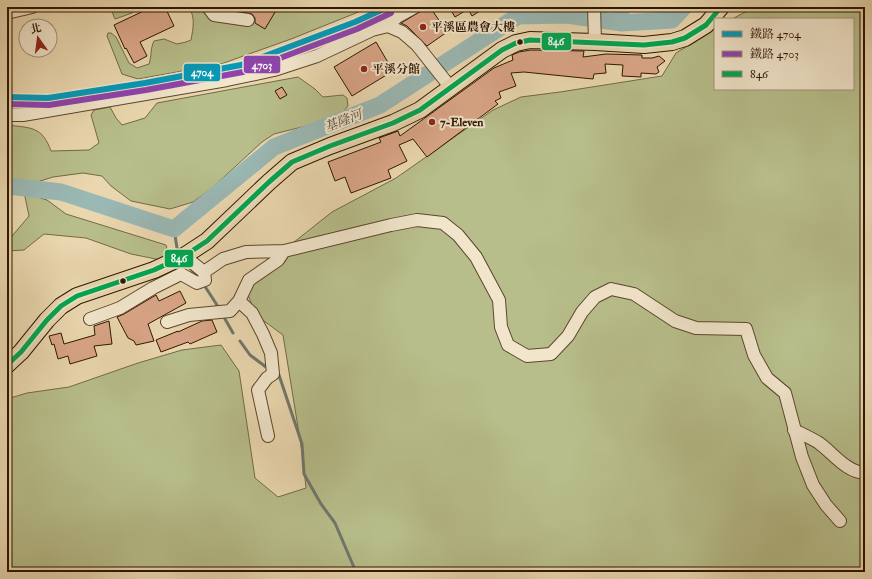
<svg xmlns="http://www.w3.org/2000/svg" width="872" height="579" font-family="'IM FELL Double Pica','Noto Serif TC',serif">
<rect width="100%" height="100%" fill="#ead7af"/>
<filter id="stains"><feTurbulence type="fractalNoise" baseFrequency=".005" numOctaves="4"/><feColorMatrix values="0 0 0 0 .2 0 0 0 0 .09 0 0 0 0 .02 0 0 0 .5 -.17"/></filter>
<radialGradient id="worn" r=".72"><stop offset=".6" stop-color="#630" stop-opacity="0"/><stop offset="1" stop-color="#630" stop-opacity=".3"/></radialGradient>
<path fill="#b7be8b" stroke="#726a46" d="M110,7h30l-8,6 -17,6z
M188,7h183l-80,32 -70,25 -83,15 -16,-5 -15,-38 1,-3h3l5,4 13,26 8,5 12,-4c3,-8 1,-15 5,-23l10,-2 13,5 9,-2 5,-2c2,-11 5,-24 -3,-33z
M756,7h109v565h-858v-173l20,-6 42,-6 69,-24 44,-13 39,-5 18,26 16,107 23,19 28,-9 -3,-30 -20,-123 -27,-20 -10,-25 14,-21 72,-57 64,-34 97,-68 28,-13 39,-5 102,-16 14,-23 39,-24v60h138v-70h-121l17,-9z
M298,77l17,12 8,8 20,-2 4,3 1,8 -5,6 -25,11 -44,11 -12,8 -50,46 -19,14 -23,7 -39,-8 -20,-15 -9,-10 -19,-3 -30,4 -19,6 3,14 10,3 19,14 100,31 3,11 -8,4 -30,-6 -45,-16 -42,-4 -20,16 -17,1v-9l22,-26 -5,-24 -17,1v-68c24,3 35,1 44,26l38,-1 10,-7 -8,-28 3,-5 16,-3 6,11 6,7 23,-7 12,-15z"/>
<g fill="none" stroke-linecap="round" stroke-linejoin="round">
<path stroke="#6f776c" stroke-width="3" d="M174,229l3,19 3,5
M191,269l5,6
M206,288l11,17
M225,319l8,14
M240,341l10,14 16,12
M279,375l23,69 2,30 17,30 14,19 21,49"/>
<path stroke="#9ab8b4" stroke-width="17" d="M620,7l2,16
M7,186l54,6 113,37 100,-82 106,-42 138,-89 49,-1 55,8 50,-3 12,-13"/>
</g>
<path fill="#d9a587" stroke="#2e1600" d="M152,7h13l9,19 -34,16 7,14 -13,7 -8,-15 -1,1 -11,-24z
M221,7h57l-13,22 -10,-6v-5l-3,-4 -28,-5z
M428,7h2l17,25 -20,14 -20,-20 -6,-3z
M449,7h37l-14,9 -4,-7 -13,8z
M376,42l17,29 -41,25 -18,-29z
M531,50l53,1 -1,6 23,-3 36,1v3h10l7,-2 6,5 -8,6 2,5 -3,2 -15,-1v4l-19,-1 1,-11 -18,-1 1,9 -12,1 -1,5 -69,-7 -13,1 5,13 -17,6 2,6 -6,3 3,3 -71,53 -14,-18 -14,6 8,16 -19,9 3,8 -40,15 -6,-16 -10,4 -7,-19 53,-20 -2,-4 19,-7 2,5 94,-68 19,-8 -1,-5 7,-3z
M282,87l5,8 -7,4 -5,-8z
M180,291l6,12 -38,21 6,17 -18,4 -2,-4 -6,-3 -11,-21 7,-3 32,-19 3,6z
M212,320l5,12 -27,12 -2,-2 -27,10 -5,-12 22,-9v1l24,-11z
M109,321l3,23 -18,2 3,10 -27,8 -2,-8 -10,3 -4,-15 -2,1 -3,-9 12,-3 3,11 31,-9 -1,-9z"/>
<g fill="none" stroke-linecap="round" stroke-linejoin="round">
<defs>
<path id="minor" d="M208,7l6,8 34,5
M594,7l1,35
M7,13l25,-6
M388,26l9,-9 18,-10
M7,115h16l204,-35 47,-10 43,-14 55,-26 16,-4 14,6 15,13 34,43
M184,256l20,16 19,-13 23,-7 38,-1 107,-26 26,-5 26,3 15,12 18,22 23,43 2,27 7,18 19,11 24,-2 17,-18 14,-24 13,-15 16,-8 23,5 41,27 21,7 50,1 8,26 13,23 18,15 17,64 11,28 13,20 14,16
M239,301l13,12 11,21 8,19 2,21 -6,4 -9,12 10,46
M90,319l30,-11 33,-20 28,-14 16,9 8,-3 -1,-8
M167,322l22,-7 41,-4 9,-10 10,-21 29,-20 6,-9
M794,430c8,4 17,8 25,13 14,10 27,29 46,30"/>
<path id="major" d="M7,365l14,-13 26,-32 14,-14 16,-10 77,-26 30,-14 23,-15 62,-59 23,-20 38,-16 63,-23 27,-13 82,-60 14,-7 14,-3 65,2 49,3 28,-3 13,-4 21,-13 15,-18"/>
</defs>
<use href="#minor" stroke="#5d462c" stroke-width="14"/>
<use href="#major" stroke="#2e1600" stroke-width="18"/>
<use href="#minor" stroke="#f1e5cb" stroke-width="12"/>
<use href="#major" stroke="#ead7af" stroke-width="16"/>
<defs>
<path id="bus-1" d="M7,365l14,-13 26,-32 14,-14 16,-10 77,-26 30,-14 23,-15 62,-59 23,-20 38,-16 63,-23 27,-13 82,-60 14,-7 14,-3 114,5 28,-3 13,-4 21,-13 15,-18"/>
</defs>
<use href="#bus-1" stroke="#f1e5cb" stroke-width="8"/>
<use href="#bus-1" stroke="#00a651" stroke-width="5"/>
<defs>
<path id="rail-1" d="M7,97l41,1 97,-15 96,-18 114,-43 33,-15"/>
<path id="rail-2" d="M7,104l42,1 97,-15 97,-18 114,-43 34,-16"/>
</defs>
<use href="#rail-1" stroke="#f1e5cb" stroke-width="9"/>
<use href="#rail-2" stroke="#f1e5cb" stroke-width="9"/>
<use href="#rail-1" stroke="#059ab9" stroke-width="6"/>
<use href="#rail-2" stroke="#8e44ad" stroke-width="6"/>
</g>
<g fill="#8f2418" stroke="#f1e5cb" stroke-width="1.5">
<circle cx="423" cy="27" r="4"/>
<circle cx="364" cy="69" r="4"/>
<circle cx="432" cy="122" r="4"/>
</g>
<g fill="#2e1600" stroke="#f1e5cb" stroke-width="1.5">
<circle cx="520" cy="42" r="3.5"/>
<circle cx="123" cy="281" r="3.5"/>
</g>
<g text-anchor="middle" stroke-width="4" stroke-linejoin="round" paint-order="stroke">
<g font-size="12" font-weight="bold" fill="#2e1600" stroke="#f1e5cb" text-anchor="start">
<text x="431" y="31">平溪區農會大樓</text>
<text x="372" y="73">平溪分館</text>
<text x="440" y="126">7-Eleven</text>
</g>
<g font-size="13" font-style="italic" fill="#544f3f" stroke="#f1e5cb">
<text transform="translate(343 120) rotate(-21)" y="5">基隆河</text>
</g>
</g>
<g stroke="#f1e5cb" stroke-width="1.5">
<rect x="541" y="32" width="31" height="19" rx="4" fill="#00a651"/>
<rect x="243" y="55" width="38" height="19" rx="4" fill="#8e44ad"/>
<rect x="183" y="63" width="38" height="19" rx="4" fill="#059ab9"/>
<rect x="164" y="249" width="30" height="19" rx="4" fill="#00a651"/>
</g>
<g font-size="11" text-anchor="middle" font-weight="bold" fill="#fff">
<text x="556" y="45">846</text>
<text x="262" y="69">4703</text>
<text x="202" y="76">4704</text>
<text x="179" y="262">846</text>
</g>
<rect width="872" height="579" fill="none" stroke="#ead7af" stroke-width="24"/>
<rect x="8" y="8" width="856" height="563" fill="none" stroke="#2e1600" stroke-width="2"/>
<rect x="12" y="12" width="848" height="555" fill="none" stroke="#2e1600"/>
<rect x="714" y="18" width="140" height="72" fill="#f1e5cb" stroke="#a3927a"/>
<rect x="722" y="31" width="20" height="6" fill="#059ab9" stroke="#a3927a"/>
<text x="750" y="38" font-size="12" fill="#2e1600">鐵路 4704</text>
<rect x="722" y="51" width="20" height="6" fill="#8e44ad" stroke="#a3927a"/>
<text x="750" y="58" font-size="12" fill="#2e1600">鐵路 4703</text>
<rect x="722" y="71" width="20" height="6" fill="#00a651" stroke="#a3927a"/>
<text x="750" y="78" font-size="12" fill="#2e1600">846</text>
<g transform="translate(38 38) rotate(346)"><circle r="19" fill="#f1e5cb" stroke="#a3927a"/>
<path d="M0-3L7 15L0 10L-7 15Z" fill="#8f2418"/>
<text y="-6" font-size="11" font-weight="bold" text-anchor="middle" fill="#2e1600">北</text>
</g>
<rect width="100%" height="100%" filter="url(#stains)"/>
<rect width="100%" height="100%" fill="url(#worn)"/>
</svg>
